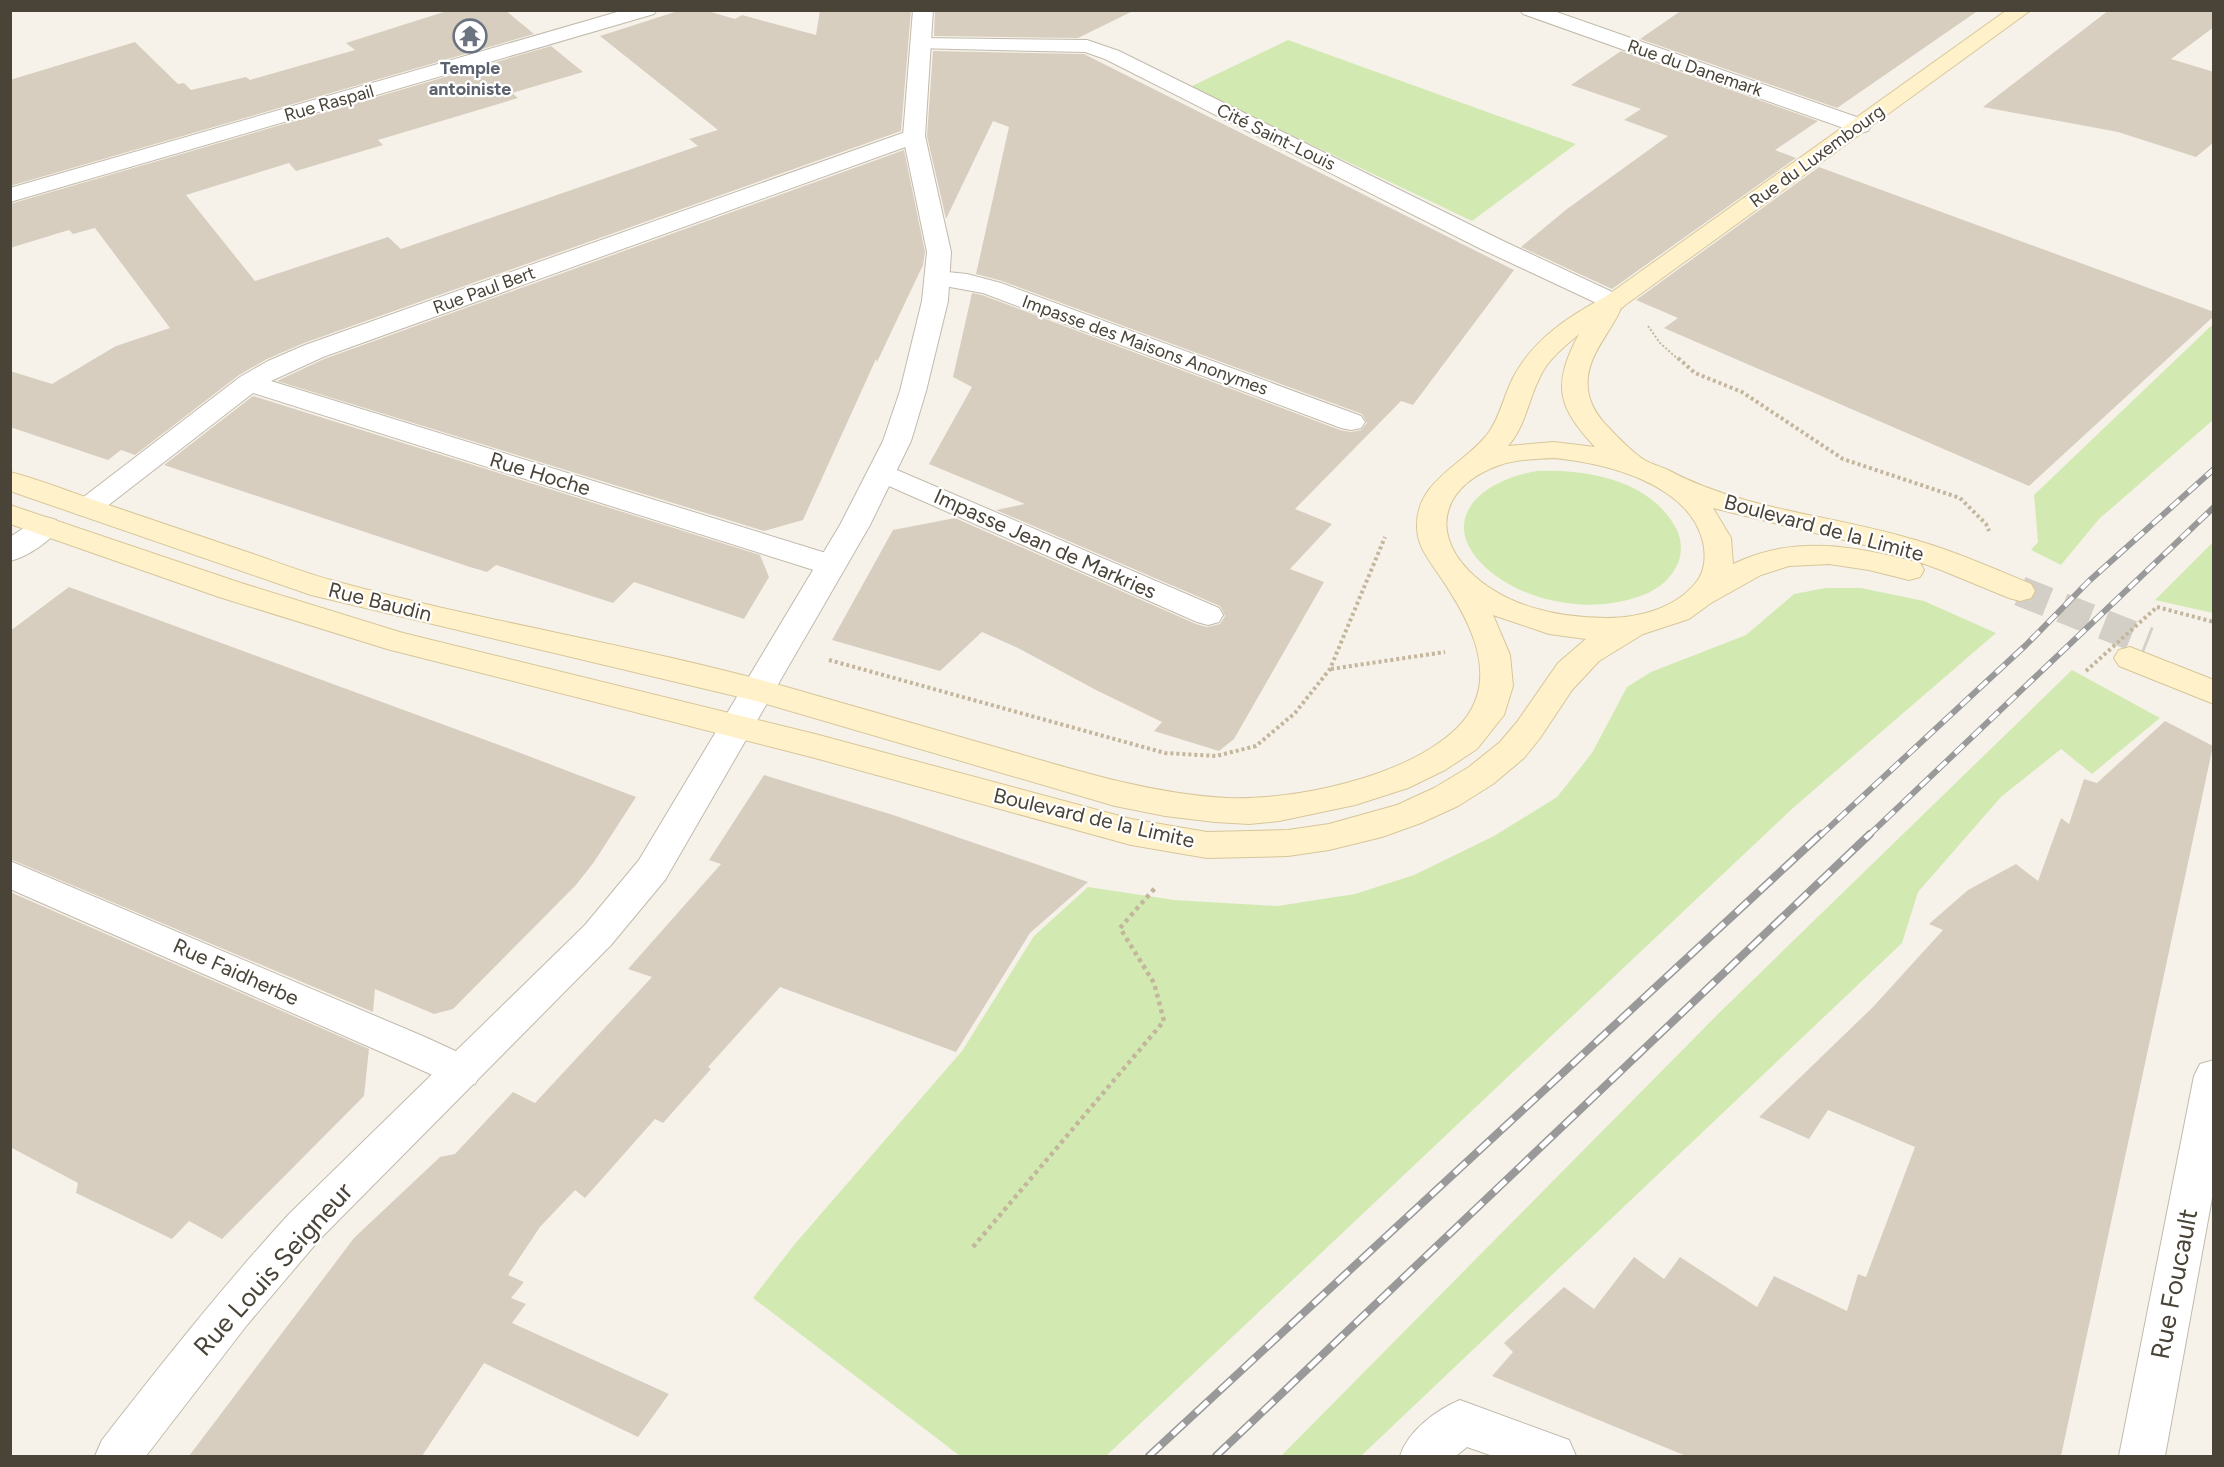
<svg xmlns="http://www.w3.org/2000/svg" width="2224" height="1467" font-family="Figtree,sans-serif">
<rect width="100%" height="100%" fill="#f6f2ea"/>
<path fill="#d2eab2" d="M1288,40l288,104 -104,77 -282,-134z
M2213,324v96l-114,99 -38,46 -30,-15 7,-8 -4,-47z
M1537,471c50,-2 115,9 140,59 6,13 5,28 -2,39 -12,21 -35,29 -57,33 -40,8 -89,-2 -122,-26 -65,-49 -21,-95 41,-105z
M2213,542v71l-58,-13z
M1826,588h35l63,13 72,32 -203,175 -687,648h-146l-207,-158 41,-53 168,-194 72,-115 54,-49 86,13 103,6 78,-12 59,-19 80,-39 63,-39 35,-44 35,-66 24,-15 95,-37 48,-41z
M2072,670l88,48 -68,56 -31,-25 -60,48 -83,95 -16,51 -541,513h-80l440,-445z"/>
<path fill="#d8cebf" d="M450,10h55l29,24 -524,152v-106l125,-38 43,42 6,-1 7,7 55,-13 4,3 105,-30 -9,-7z
M681,10h23l31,9 7,-4 74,20 4,-25h91l-10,121 -597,212 -37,16 -28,16 -104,80 -14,-5 -13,10 -98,-33v-56l42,13 64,-38 54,-18 -75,-100 -22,6 -4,-4 -59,18v-44l541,-158 32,26 -71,21 6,5 -140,42 5,5 -87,26 -7,-8 -103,32 69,86 133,-44 13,12 297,-103 -9,-7 29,-9 -118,-94z
M935,10h200l-57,28 -144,-2z
M1682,10h297l-142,98 -197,-69z
M2109,10h105v17l-43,32 43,13v70l-18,15 -78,-25 -135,-25z
M933,51l151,3 430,216 -101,135 -12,-4 -106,108 37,15 -42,45 34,13 -90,157 -15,12 -65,-20 8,-9 -66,-32 -78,-42 -36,-16 -42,39 -108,-31 61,-110 62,-12 241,106 11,3 13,-3 5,-8 -5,-10 -224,-96 29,-6 -96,-40 43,-77 -19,-10 19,-84 10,2 358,135 11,2 10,-2 6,-7 -5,-9 -360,-133 -26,-7 33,-147 -16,-6 -47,98 -19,-83z
M1621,51l197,70 -43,29 21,8 -184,131 -91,-42 46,-38 101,-73 -44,-16 17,-11 -70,-24z
M904,150l21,102 -2,13 -46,97 -1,-3 -73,161 -39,11 -487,-150 47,-22z
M1819,167l395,145v4l-185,170 -365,-158 14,-10 -42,-18z
M253,396l507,159 9,22 -25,42 -110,-37 -21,21 -117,-38 -9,7 -17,-5 -306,-102z
M69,587l441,162 126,48 -42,65 -18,23 -123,124 -19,5 -59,-25 -2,23 -363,-153v-228z
M2165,721l48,25 -152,710h-375l-194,-80 21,-24 -9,-9 60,-56 30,22 40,-52 30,22 16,-22 77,50 17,-31 73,35 11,-37 8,3 49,-130 -87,-37 -19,29 -50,-22 114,-110 70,-77 -14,-6 39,-34 48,-26 22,17 23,-63 8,6 15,-45 13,4z
M764,775l129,40 195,67 -58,51 -74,119 -176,-65 -72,80 3,2 -48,54 -8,-4 -70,79 -10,-8 -35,37 -32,48 16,7 -13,16 15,6 -14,19 157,71 -31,43 -154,-74 -62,93h-233l165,-218 86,-81 15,-3 58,-62 22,11 117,-126 -24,-8 93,-105 -12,-4z
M10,892l359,157 -5,47 -142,143 -33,-18 -17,18 -96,-46 2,-10 -68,-36z"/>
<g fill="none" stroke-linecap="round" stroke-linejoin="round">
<path stroke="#d4cfc6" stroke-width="30" stroke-dasharray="30 15" stroke-linecap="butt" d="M2020,591l128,51"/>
<defs>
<path id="service" d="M937,271l30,3 34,9 360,133 4,6 -4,6 -10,2 -10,-2 -358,-135 -55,-10 -3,-5 3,-5z"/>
<path id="minor" d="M1520,10h31l317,111 3,5 -3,5 -8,2 -8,-2 -329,-117z
M921,38l166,2 32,11 380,188 124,58 4,5 -4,5 -9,3 -9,-3 -124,-58 -376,-190 -20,-7 -171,-4 -3,-4 3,-4z
M914,129l8,2 3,5 -3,5 -599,216 -52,24 571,177 4,7 -4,7 -11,3 -11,-3 -567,-179 -156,121 -10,3 -10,-3 -4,-6 4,-6 163,-125 28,-16 37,-16z
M883,464l336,144 4,7 -4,7 -11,3 -11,-3 -324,-143 -4,-6 4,-6z
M46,517l10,3 5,6c-10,15 -34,31 -51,35v-24l26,-17z
M10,861l415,176 50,23 6,12 -6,12 -14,4 -64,-29 -387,-170z
M2214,1060v127l-49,269h-46l75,-380 6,-12z
M1460,1400l109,40 7,16h-83l-26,-9 -11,9h-56c8,-25 36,-46 60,-56z"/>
<path id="tertiary" d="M624,10h33l-3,4 -644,188v-14z
M913,10h20l-8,126 26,116 -3,49 -22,90 -15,50 -41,84 -205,355 -54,65 -292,295 -72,85 -101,131h-51l7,-16c60,-77 121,-154 187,-226l296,-289 54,-65 201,-335 43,-84 17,-50 22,-90 5,-49 -24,-116z"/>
<path id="secondary" d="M2007,10h24l-410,298c-11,27 -37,49 -33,82 2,16 11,28 22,39 7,8 25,25 33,30 7,5 17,7 25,11 72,39 161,45 240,68 42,11 82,29 123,46l4,7 -4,7 -11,3 -11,-3 -68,-28 -52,-19 -176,-43 18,30 2,26c61,-30 124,-18 187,-1l4,7 -4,7 -11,3 -40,-10 -40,-6 -40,2 -28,9 -50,28 -22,16 -46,15 -44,27 -27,29 -32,48 -16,20 -31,26 -35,22 -37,17 -39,14 -53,13 -41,6 -81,2 -76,-13 -316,-87 -428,-109 -168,-52 -209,-73v-19l231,78 162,50 412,101 316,85 76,13 81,-2 41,-6 68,-19 37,-17 35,-21 31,-25 17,-20 41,-59 28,-24 -37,-5 -56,-19 17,40 3,31 -9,29 -27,34 -32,21 -37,18 -53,17 -76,16 -30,3 -34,-2 -50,-6 -50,-10 -359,-105 -445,-106 -301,-104v-19c27,7 53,17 78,26 55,19 110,37 165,56 26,9 52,19 78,26 151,42 308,65 459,108 75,22 151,43 226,65 69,20 138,41 210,45 68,3 181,-21 231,-70 48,-47 12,-110 -20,-156 -10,-15 -20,-27 -20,-46 -1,-46 49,-62 72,-94 12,-17 15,-38 25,-56 20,-37 55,-60 91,-79zM1579,334c-27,51 -22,72 16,113l-41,-5 -46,4c17,-19 20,-45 31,-67 8,-19 25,-32 40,-45zM1554,458c51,5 135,25 149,84 3,13 2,29 -6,39 -20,27 -58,37 -90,37 -48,0 -102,-11 -138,-47 -42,-43 -22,-88 31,-106 17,-6 36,-6 54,-7z
M2130,647l84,33v24l-95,-38 -5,-8 5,-8z"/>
</defs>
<use href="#service" stroke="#c2baac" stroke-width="2"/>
<use href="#minor" stroke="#c2baac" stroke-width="2"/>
<use href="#tertiary" stroke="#c2baac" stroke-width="2"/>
<use href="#secondary" stroke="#d7c699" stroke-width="2"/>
<path stroke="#c4b69d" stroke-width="2" stroke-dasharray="2 2" stroke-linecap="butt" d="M1648,326l12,17 19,17"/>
<path stroke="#c4b69d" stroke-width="4" stroke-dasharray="3 3" stroke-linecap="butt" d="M1678,358l17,15 47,19 101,67 117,39 26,26 3,7
M2157,607l57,15
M829,660l336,93 51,3 40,-10 39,-33 35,-44 55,-132
M1331,669l114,-17"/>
<path stroke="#c4b69d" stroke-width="4.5" stroke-dasharray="4 4" stroke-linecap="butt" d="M973,1247l191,-226 -10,-38 -34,-55 35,-40"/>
<use href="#service" fill="#fff" fill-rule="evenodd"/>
<use href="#minor" fill="#fff" fill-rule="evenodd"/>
<use href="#tertiary" fill="#fff" fill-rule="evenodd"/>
<use href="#secondary" fill="#fff2cb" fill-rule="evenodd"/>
<defs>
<path id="rail-far1" d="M1820,836l206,-191 63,-64 125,-112
M1868,836l346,-329"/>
<path id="rail" d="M1149,1456l672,-622
M1216,1456l654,-622"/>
</defs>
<use href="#rail-far1" stroke="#999" stroke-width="6"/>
<use href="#rail" stroke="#999" stroke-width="8"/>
<use href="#rail-far1" stroke="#fff" stroke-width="4" stroke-dasharray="12" stroke-linecap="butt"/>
<use href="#rail" stroke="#fff" stroke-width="5" stroke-dasharray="16" stroke-linecap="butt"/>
<path stroke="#c4b69d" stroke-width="4" stroke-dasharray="3 3" stroke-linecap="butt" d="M2086,671l71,-64"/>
</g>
<defs>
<symbol id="temple-ring" viewBox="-11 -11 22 22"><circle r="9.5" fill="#fff" stroke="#6b7280" stroke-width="1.5"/><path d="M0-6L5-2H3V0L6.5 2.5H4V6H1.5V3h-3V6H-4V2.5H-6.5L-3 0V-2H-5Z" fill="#6b7280"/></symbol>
</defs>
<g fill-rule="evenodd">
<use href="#temple-ring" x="451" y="17" width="38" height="38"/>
</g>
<g text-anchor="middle" stroke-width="4.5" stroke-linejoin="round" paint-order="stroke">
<g font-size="18" font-weight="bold" fill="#5b616d" stroke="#fff">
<text x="470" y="74">Temple<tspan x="470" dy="21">antoiniste</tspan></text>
</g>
<g font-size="18" fill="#4a4338" stroke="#fff">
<text transform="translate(1695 68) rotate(19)" y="6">Rue du Danemark</text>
<text transform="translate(329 103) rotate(-16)" y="6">Rue Raspail</text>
<text transform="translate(1276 137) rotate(26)" y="6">Cité Saint-Louis</text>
<text transform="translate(1817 156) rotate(-36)" y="6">Rue du Luxembourg</text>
<text transform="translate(484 290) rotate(-20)" y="6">Rue Paul Bert</text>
<text transform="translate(1145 345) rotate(20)" y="6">Impasse des Maisons Anonymes</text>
</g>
<g font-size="21" fill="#4a4338" stroke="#fff">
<text transform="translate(540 474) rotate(17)" y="7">Rue Hoche</text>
<text transform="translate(1824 528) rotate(15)" y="7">Boulevard de la Limite</text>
<text transform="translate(1045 544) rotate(24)" y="7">Impasse Jean de Markries</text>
<text transform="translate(380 602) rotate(14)" y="7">Rue Baudin</text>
<text transform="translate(1094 818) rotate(13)" y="7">Boulevard de la Limite</text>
<text transform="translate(236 972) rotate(24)" y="7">Rue Faidherbe</text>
</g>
<g font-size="26" fill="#4a4338" stroke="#fff">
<text transform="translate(273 1269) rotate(-48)" y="9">Rue Louis Seigneur</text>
<text transform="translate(2174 1284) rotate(-79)" y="9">Rue Foucault</text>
</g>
</g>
<rect width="2224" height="1467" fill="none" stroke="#4a4338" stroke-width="24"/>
</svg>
